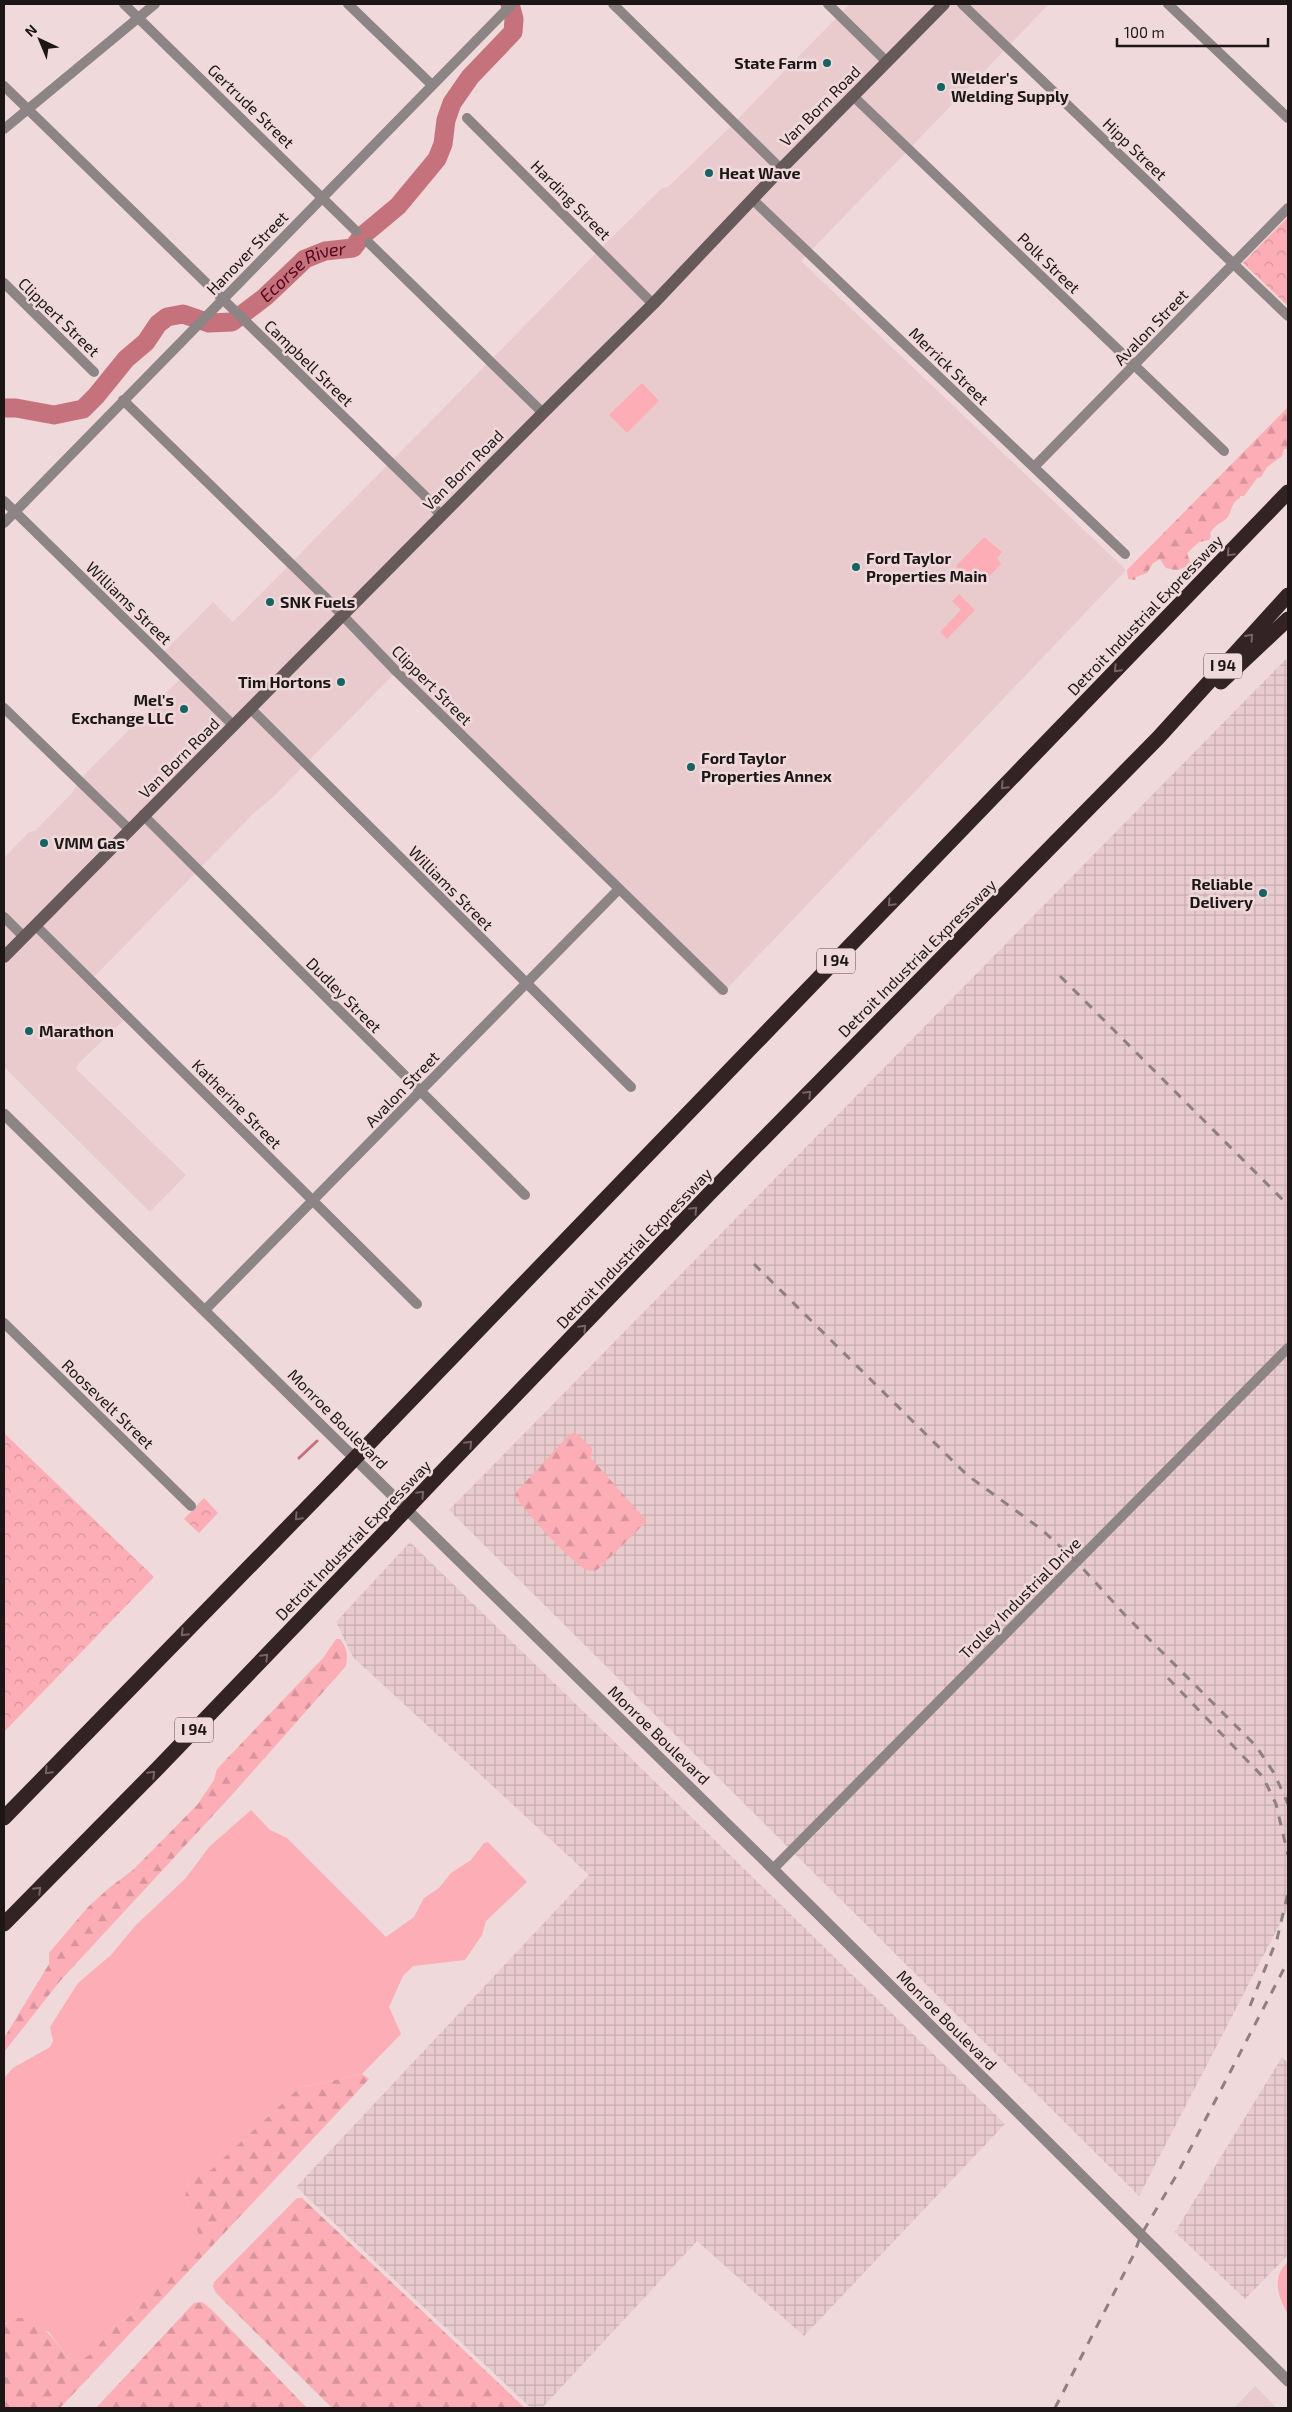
<svg xmlns="http://www.w3.org/2000/svg" width="1292" height="2412" font-family="'Exo 2',sans-serif">
<defs>
<pattern id="industrial-grid" width="8" height="8" patternUnits="userSpaceOnUse" patternTransform="scale(1.25)"><rect width="8" height="8" fill="#e9cbce"/><path d="M0 4h8M4 0v8" fill="none" stroke="#c7aeb0"/></pattern>
<pattern id="forest-firs" width="22" height="20" patternUnits="userSpaceOnUse" patternTransform="scale(1.25)"><rect width="22" height="20" fill="#fcadb6"/><path d="M5 1l3.5 6h-7zM16 11l3.5 6h-7z" fill="#d8949c"/></pattern>
<pattern id="park-crowns" width="20" height="18" patternUnits="userSpaceOnUse" patternTransform="scale(1.25)"><rect width="20" height="18" fill="#fcadb6"/><path d="M2 6a3 3 0 1 1 6 0M12 15a3 3 0 1 1 6 0" fill="none" stroke="#d8949c"/></pattern>
</defs>
<rect width="100%" height="100%" fill="#efd9db"/>
<path fill="#e9cbce" d="M850,4h199l-248,257 325,309 -406,426 -324,-324 -124,126 -18,15 -163,167 37,36 -50,48 -2,5 110,106 -36,37 -146,-145v-209l25,-26 6,-1 36,-37 16,-22 96,-96 -22,-21 52,-53 20,20 364,-370 65,-64 6,-1 57,-55z
M1255,2386l22,22h-43z"/>
<path fill="url(#industrial-grid)" d="M1288,657v1251l-149,288 -690,-686z
M410,1542l595,582 -201,212 -107,-95 -155,167h-11l-235,-221 293,-312 -236,-218 -17,-35z
M1282,2057l6,6v192l-43,44 -70,-67z"/>
<path fill="#fcadb6" d="M642,383l17,18 -32,32 -18,-18z
M984,537l18,15 -5,6 4,6 -20,21 -18,-17 -3,3 -4,-5z
M959,594l16,16 -28,29 -7,-7 21,-22 -9,-9z
M251,1810l19,20 17,8 99,99 28,-20 10,-19 15,-10 12,-15 20,-13 13,-17 4,-1 39,40 -41,39 -4,14 -17,25 -52,6 -10,10 -14,31 12,27 -39,40 -63,14 -88,83 -22,8 -4,18 15,38 -70,81c-4,3 -10,5 -14,9 -16,14 -20,35 -45,37l-22,-30 -33,-14 -12,6v-246l9,-10 37,-21 3,-6 -3,-14 28,-44 33,-28 24,-29 51,-48 23,-31z
M1288,2262v52c-10,-17 -17,-37 0,-52z"/>
<path fill="url(#forest-firs)" d="M1288,407l-1,42h-3l-2,7 -15,11 -6,10 -4,1 -13,18h-4v2c-11,6 -7,14 -14,21 -6,5 -10,5 -16,14l1,3 -2,4 -10,2 -12,11 3,9c-8,9 -13,9 -24,6l-6,-9 -7,4 -6,10 -11,4 -1,3 -7,-1 -1,-9z
M575,1432l17,16 -1,10 54,61v4l-48,47c-4,1 -8,1 -12,-1 -15,-8 -60,-57 -70,-73l2,-5 51,-55z
M336,1639h4c7,9 8,16 6,27l-116,131 -170,184 -56,71v-14l45,-74v-11l39,-46 21,-19 25,-19 64,-65 16,-24 3,-11 106,-111z
M362,2074l7,5 -309,329h-56v-83c4,-3 9,-7 14,-7 22,-2 42,29 53,44 24,-2 29,-23 45,-37 4,-4 10,-6 14,-9l69,-81 -14,-38 4,-18 22,-9 88,-82z
M297,2198h5l223,210h-193l-116,-115 -3,-7 1,-4z
M202,2302l10,8 95,98h-211l98,-105z"/>
<path fill="url(#park-crowns)" d="M1288,217v89l-45,-43z
M4,1433l150,144 -150,155z
M204,1498l14,15 -19,20 -15,-14z"/>
<g fill="none" stroke-linecap="round" stroke-linejoin="round">
<path stroke="#c5727d" stroke-width="3" d="M299,1458l18,-17"/>
<path stroke="#c5727d" stroke-width="19" id="s1" d="M4,408h12l38,7 29,-6 13,-13 30,-37 20,-17 12,-18 9,-7 16,-3 26,9 23,-1 33,-25 40,-38 20,-8 28,-3 9,-12 36,-30 39,-47 6,-15 3,-24 6,-17 18,-26 43,-45 1,-13 -4,-15"/>
<path stroke="#8d8485" stroke-width="10" d="M124,4l232,227
M348,4l83,80
M613,4l168,165
M828,4l59,58
M962,4l326,312
M1168,4l120,114
M4,86l420,409 17,21
M853,96l371,355
M467,118l186,186
M4,129l151,-125
M752,199l373,355
M369,243l174,170
M4,283l90,89
M123,400l201,196 72,75 327,319
M1034,467l254,-259
M4,501l230,225
M4,523l508,-519
M4,708l125,121
M251,709l380,378
M143,815l382,380
M4,917l20,20
M35,925l382,379
M205,1310l414,-421
M4,1323l187,183
M773,1869l515,-521"/>
<path stroke="#8d8485" stroke-width="11" d="M4,1114l769,755 515,512"/>
<path stroke="#66595a" stroke-width="12" d="M4,957l539,-544 110,-109 128,-135 163,-165"/>
<path stroke="#332325" stroke-width="15" d="M1221,682l67,-63
M383,1429l905,-937
M435,1479l275,-286 448,-455 130,-143
M4,1818l328,-336
M4,1924l153,-155 226,-235"/>
<path stroke="#8e7f80" stroke-width="3" stroke-dasharray="9 9" stroke-linecap="butt" d="M1060,976l228,229
M754,1264l213,211 74,54 36,33 47,52 132,132 18,27 14,31
M1168,1678l95,99 13,27 12,51
M1250,2006l27,-67 11,-46
M1055,2408l79,-154 7,-19 35,-59 112,-215"/>
<path stroke="#332325" stroke-width="15" d="M332,1482l51,-53
M383,1534l52,-55"/>
</g>
<defs><path id="oneway-chevron" d="M-2-3.5L2.5 0L-2 3.5" fill="none" stroke-width="1.6" stroke-linecap="round" stroke-linejoin="round" transform="scale(1.25)"/></defs>
<g stroke="#756365">
<use href="#oneway-chevron" transform="translate(1230 553) rotate(133)"/>
<use href="#oneway-chevron" transform="translate(1250 637) rotate(-48)"/>
<use href="#oneway-chevron" transform="translate(1117 669) rotate(134)"/>
<use href="#oneway-chevron" transform="translate(1004 786) rotate(134)"/>
<use href="#oneway-chevron" transform="translate(891 903) rotate(134)"/>
<use href="#oneway-chevron" transform="translate(808 1094) rotate(-45)"/>
<use href="#oneway-chevron" transform="translate(694 1210) rotate(-47)"/>
<use href="#oneway-chevron" transform="translate(583 1328) rotate(-46)"/>
<use href="#oneway-chevron" transform="translate(469 1444) rotate(-46)"/>
<use href="#oneway-chevron" transform="translate(421 1494) rotate(-46)"/>
<use href="#oneway-chevron" transform="translate(298 1517) rotate(134)"/>
<use href="#oneway-chevron" transform="translate(184 1633) rotate(135)"/>
<use href="#oneway-chevron" transform="translate(265 1657) rotate(-46)"/>
<use href="#oneway-chevron" transform="translate(48 1771) rotate(134)"/>
<use href="#oneway-chevron" transform="translate(152 1774) rotate(-45)"/>
<use href="#oneway-chevron" transform="translate(38 1890) rotate(-45)"/>
</g>
<g fill="#156461" stroke="#efd9db" stroke-width="2">
<circle cx="827" cy="63" r="5"/>
<circle cx="941" cy="87" r="5"/>
<circle cx="709" cy="173" r="5"/>
<circle cx="856" cy="567" r="5"/>
<circle cx="270" cy="602" r="5"/>
<circle cx="341" cy="682" r="5"/>
<circle cx="184" cy="709" r="5"/>
<circle cx="691" cy="767" r="5"/>
<circle cx="44" cy="843" r="5"/>
<circle cx="1263" cy="893" r="5"/>
<circle cx="29" cy="1031" r="5"/>
</g>
<g text-anchor="middle" stroke-width="5" stroke-linejoin="round" paint-order="stroke">
<g fill="#efd9db" stroke="#5c5051" stroke-width="1">
<rect x="1204" y="653.5" width="38" height="25" rx="4"/>
<rect x="817" y="948.5" width="38" height="25" rx="4"/>
<rect x="175" y="1717.5" width="38" height="25" rx="4"/>
</g>
<g font-size="15" font-weight="bold" fill="#1d1616">
<text x="1223" y="671">I 94</text>
<text x="836" y="966">I 94</text>
<text x="194" y="1735">I 94</text>
</g>
<g font-size="16" font-weight="bold" fill="#1d1616" stroke="#efd9db" text-anchor="start">
<text x="817" y="69" text-anchor="end">State Farm</text>
<text x="951" y="84">Welder's<tspan x="951" dy="18">Welding Supply</tspan></text>
<text x="719" y="179">Heat Wave</text>
<text x="866" y="564">Ford Taylor<tspan x="866" dy="18">Properties Main</tspan></text>
<text x="280" y="608">SNK Fuels</text>
<text x="331" y="688" text-anchor="end">Tim Hortons</text>
<text x="174" y="706" text-anchor="end">Mel's<tspan x="174" dy="18">Exchange LLC</tspan></text>
<text x="701" y="764">Ford Taylor<tspan x="701" dy="18">Properties Annex</tspan></text>
<text x="54" y="849">VMM Gas</text>
<text x="1253" y="890" text-anchor="end">Reliable<tspan x="1253" dy="18">Delivery</tspan></text>
<text x="39" y="1037">Marathon</text>
</g>
<g font-size="16" fill="#1d1616" stroke="#efd9db">
<text transform="translate(251 106) rotate(44)" y="6">Gertrude Street</text>
<text transform="translate(820 106) rotate(-45)" y="6">Van Born Road</text>
<text transform="translate(1135 149) rotate(44)" y="6">Hipp Street</text>
<text transform="translate(571 200) rotate(45)" y="6">Harding Street</text>
<text transform="translate(247 253) rotate(-46)" y="6">Hanover Street</text>
<text transform="translate(1049 263) rotate(44)" y="6">Polk Street</text>
<text transform="translate(59 317) rotate(44)" y="6">Clippert Street</text>
<text transform="translate(1151 327) rotate(-46)" y="6">Avalon Street</text>
<text transform="translate(309 363) rotate(44)" y="6">Campbell Street</text>
<text transform="translate(949 366) rotate(44)" y="6">Merrick Street</text>
<text transform="translate(463 470) rotate(-45)" y="6">Van Born Road</text>
<text transform="translate(129 603) rotate(44)" y="6">Williams Street</text>
<text transform="translate(1145 615) rotate(-46)" y="6">Detroit Industrial Expressway</text>
<text transform="translate(432 685) rotate(45)" y="6">Clippert Street</text>
<text transform="translate(179 758) rotate(-45)" y="6">Van Born Road</text>
<text transform="translate(451 888) rotate(45)" y="6">Williams Street</text>
<text transform="translate(917 958) rotate(-45)" y="6">Detroit Industrial Expressway</text>
<text transform="translate(344 995) rotate(45)" y="6">Dudley Street</text>
<text transform="translate(402 1089) rotate(-46)" y="6">Avalon Street</text>
<text transform="translate(237 1104) rotate(45)" y="6">Katherine Street</text>
<text transform="translate(634 1248) rotate(-46)" y="6">Detroit Industrial Expressway</text>
<text transform="translate(108 1404) rotate(44)" y="6">Roosevelt Street</text>
<text transform="translate(338 1419) rotate(45)" y="6">Monroe Boulevard</text>
<text transform="translate(353 1540) rotate(-46)" y="6">Detroit Industrial Expressway</text>
<text transform="translate(1020 1598) rotate(-45)" y="6">Trolley Industrial Drive</text>
<text transform="translate(659 1735) rotate(44)" y="6">Monroe Boulevard</text>
<text transform="translate(947 2020) rotate(45)" y="6">Monroe Boulevard</text>
</g>
<g font-size="18" font-style="italic" fill="#52041c" stroke="#efd9db">
<text dy="6" stroke="none"><textPath href="#s1" startOffset="361">Ecorse River</textPath></text>
</g>
</g>
<rect width="1292" height="2412" fill="none" stroke="#1d1616" stroke-width="10"/>
<g transform="translate(40 40) rotate(316)" stroke="#efd9db" stroke-width="4" paint-order="stroke">
<path d="M0-4L9 19L0 12L-9 19Z" fill="#1d1616"/>
<text y="-8" font-size="14" font-weight="bold" text-anchor="middle" fill="#1d1616">N</text>
</g>
<path d="M1117 38v8h151v-8" fill="none" stroke="#1d1616" stroke-width="2.5"/>
<text x="1124" y="38" font-size="15" fill="#1d1616" stroke="#efd9db" stroke-width="4" paint-order="stroke">100 m</text>
</svg>
